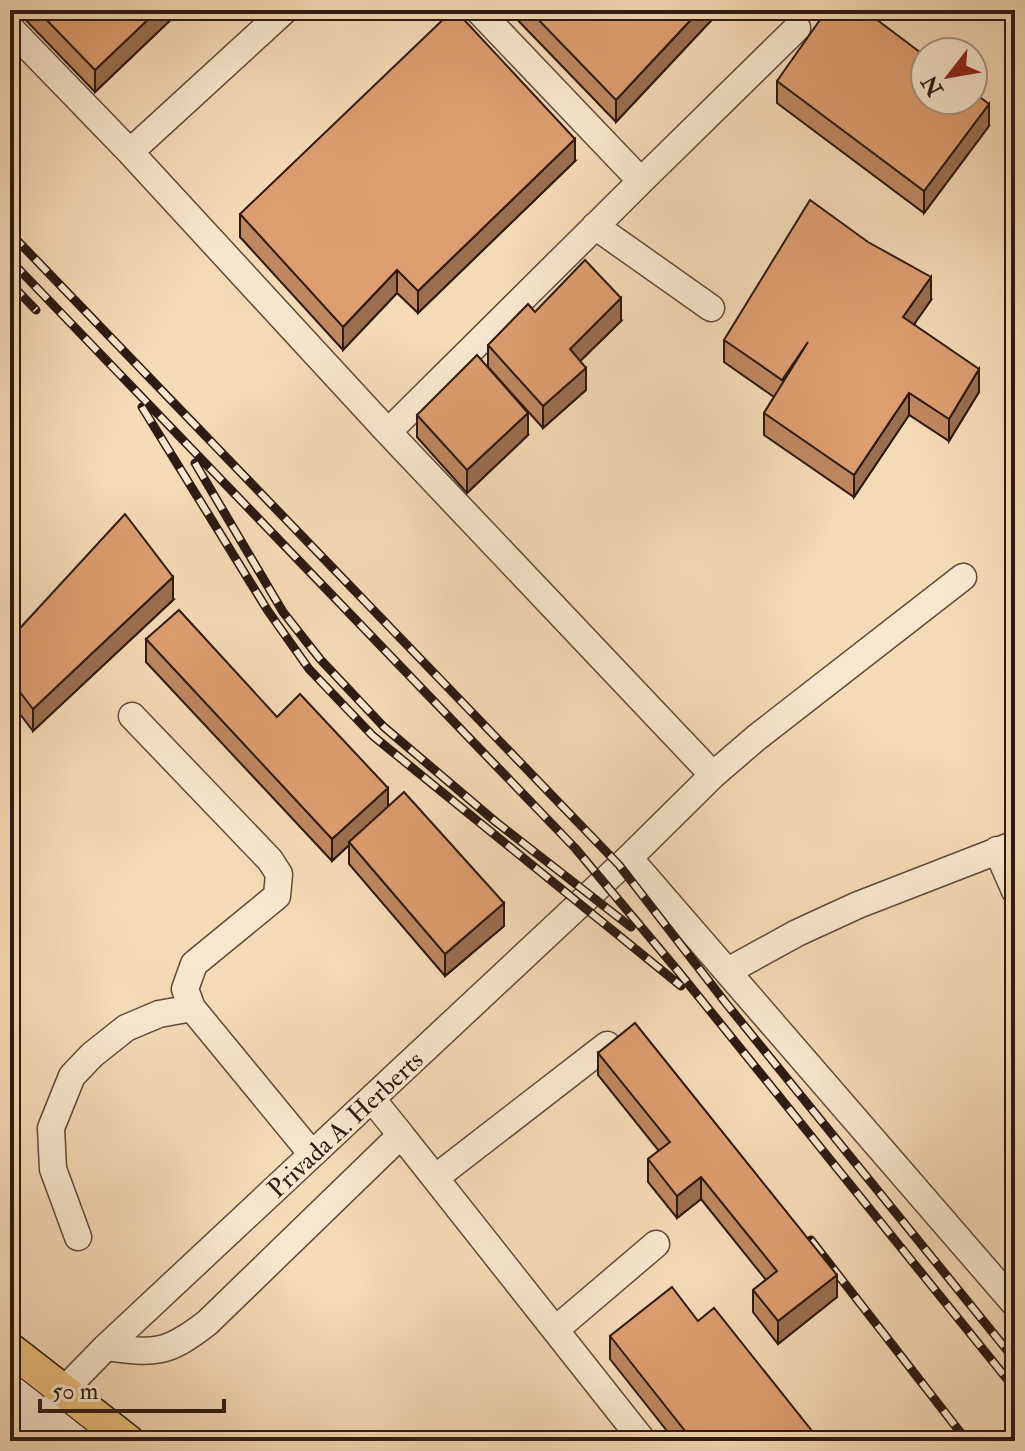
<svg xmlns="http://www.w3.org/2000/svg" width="1025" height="1451" font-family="'IM FELL Double Pica',serif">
<rect width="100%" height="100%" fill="#f4dab5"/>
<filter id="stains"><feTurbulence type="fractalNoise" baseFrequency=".0025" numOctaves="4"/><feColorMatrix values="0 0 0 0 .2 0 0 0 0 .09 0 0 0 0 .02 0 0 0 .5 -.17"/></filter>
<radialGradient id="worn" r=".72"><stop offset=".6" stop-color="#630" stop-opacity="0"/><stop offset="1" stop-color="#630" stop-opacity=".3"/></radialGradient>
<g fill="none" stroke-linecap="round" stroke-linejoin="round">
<defs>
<path id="minor" d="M10,28l120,124 258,280 325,343
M130,152l155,-142
M641,181l156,-153
M595,226l116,82
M388,432l253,-251 -163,-171
M132,716l138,144 9,14 -2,22 -83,68 -9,25 7,19 120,146
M997,850l18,41
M629,858l386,446
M728,971l69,-38 61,-28 157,-61
M372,1099l29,36
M435,1178l172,-133
M78,1237l-25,-68 -2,-41 21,-52 20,-21 34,-27 33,-14 33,-6
M555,1330l101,-86
M106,1347c49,7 61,7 101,-24l194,-188 242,306
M10,1387l69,54
M10,1414l35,27
M33,1441l30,-50 43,-44 523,-489 84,-83 43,-37 207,-161"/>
<path id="major" d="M10,1349l118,92"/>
</defs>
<use href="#minor" stroke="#5f4a3b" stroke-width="29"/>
<use href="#major" stroke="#2d1a12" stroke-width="35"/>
<use href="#minor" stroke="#f8e7cf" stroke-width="26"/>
<use href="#major" stroke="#eabd7a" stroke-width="32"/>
<defs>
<path id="rail" d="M10,233l609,632 106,137 290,358
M10,260l565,588 103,123 337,418
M10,283l26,27
M142,407l126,204 41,58 64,67 308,250
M195,463l88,149 37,47 64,68 112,95 135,105
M811,1240l156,201"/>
</defs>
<use href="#rail" stroke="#2d1a12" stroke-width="9"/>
<use href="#rail" stroke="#f8e7cf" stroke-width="6" stroke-dasharray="18" stroke-linecap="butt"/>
</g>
<path fill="#be8760" stroke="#2d1a12" stroke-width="2" d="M16,10h165l-86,82z
M508,10h213l-105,112z
M777,81l212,45 -65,87 -147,-110z
M575,161l-157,152 -21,-20 -54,57 -103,-113v-23z
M931,300l-17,24 65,68 -30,49 -40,-26 -55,82 -90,-62v-22l10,-16 -50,-35v-22z
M621,321l-41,40 6,29 -43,38 -55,-61v-22z
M417,415l111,20 -61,58 -50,-56z
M173,600l-140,131 -23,-30v-62z
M146,639l131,78 111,90 116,119 -59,50 -96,-112v-19l-17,16 -186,-199z
M598,1053l239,244 -59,47 -25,-32v-22l13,-10 -65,-81 -24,19 -29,-36v-23l11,-8 -61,-76z
M698,1321l122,120h-145l-65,-82v-23z"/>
<path fill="#9b6e4e" stroke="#2d1a12" stroke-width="2" d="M158,10h23l-86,82v-22z
M700,10h21l-105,112v-22z
M989,104v22l-65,87v-22z
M575,139v22l-157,152v-22z
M397,270v23l-54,57v-23z
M931,277v23l-28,40v-23z
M621,298v23l-51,50v-22z
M586,368v22l-43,38v-22z
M979,369v23l-30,49v-22z
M909,393v22l-55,82v-22z
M528,413v22l-61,58v-23z
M173,577v23l-140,131v-22z
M388,788v22l-39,32v3l-17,16v-22z
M504,903v23l-59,50v-22z
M701,1177v22l-24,19v-22z
M837,1275v22l-59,47v-23z"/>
<path fill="#dd9d70" stroke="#2d1a12" stroke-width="2" d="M37,10h121l-63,60z
M453,10h2l120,129 -157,152 -21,-21 -54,57 -103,-113z
M529,10h171l-84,90z
M827,10h37l61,46v44h48v-8l16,12 -65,87 -147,-110z
M810,200l58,42 63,35 -28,40 76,52 -30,50 -40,-26 -55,82 -90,-62 44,-71 -26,38 -58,-40z
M585,260l36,38 -51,51 16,19 -43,38 -55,-61 40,-41 7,8z
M477,355l51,58 -61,57 -50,-55z
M125,514l48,63 -140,132 -23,-30v-40z
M179,610l98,107 23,-23 88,94 -56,51 -186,-200z
M404,792l100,111 -59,51 -96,-112z
M635,1023l202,252 -59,46 -25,-31 24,-19 -76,-94 -24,19 -29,-37 22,-17 -72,-89z
M672,1287l26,34 16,-13 106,133h-127l-83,-105z"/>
<g text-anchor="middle" stroke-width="7" stroke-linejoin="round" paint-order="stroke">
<g font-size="26" fill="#2d1a12" stroke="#f8e7cf">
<text transform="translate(345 1124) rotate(-43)" y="9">Privada A. Herberts</text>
</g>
</g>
<rect width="1025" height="1451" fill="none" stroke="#f4dab5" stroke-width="40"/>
<rect x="12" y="12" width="1001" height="1427" fill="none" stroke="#2d1a12" stroke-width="4"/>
<rect x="20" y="20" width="985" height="1411" fill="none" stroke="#2d1a12" stroke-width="2"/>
<g transform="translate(949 76) rotate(239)"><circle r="38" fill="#f8e7cf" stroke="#a79583" stroke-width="2"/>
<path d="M0-6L14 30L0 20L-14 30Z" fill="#8f2418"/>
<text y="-12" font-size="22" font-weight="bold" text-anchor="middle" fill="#2d1a12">N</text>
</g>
<path d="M40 1399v12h184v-12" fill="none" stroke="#2d1a12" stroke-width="4"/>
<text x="52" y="1399" font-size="24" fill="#2d1a12" stroke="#f8e7cf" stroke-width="6" paint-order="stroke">50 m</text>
<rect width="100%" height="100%" filter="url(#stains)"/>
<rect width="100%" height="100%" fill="url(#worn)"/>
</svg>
